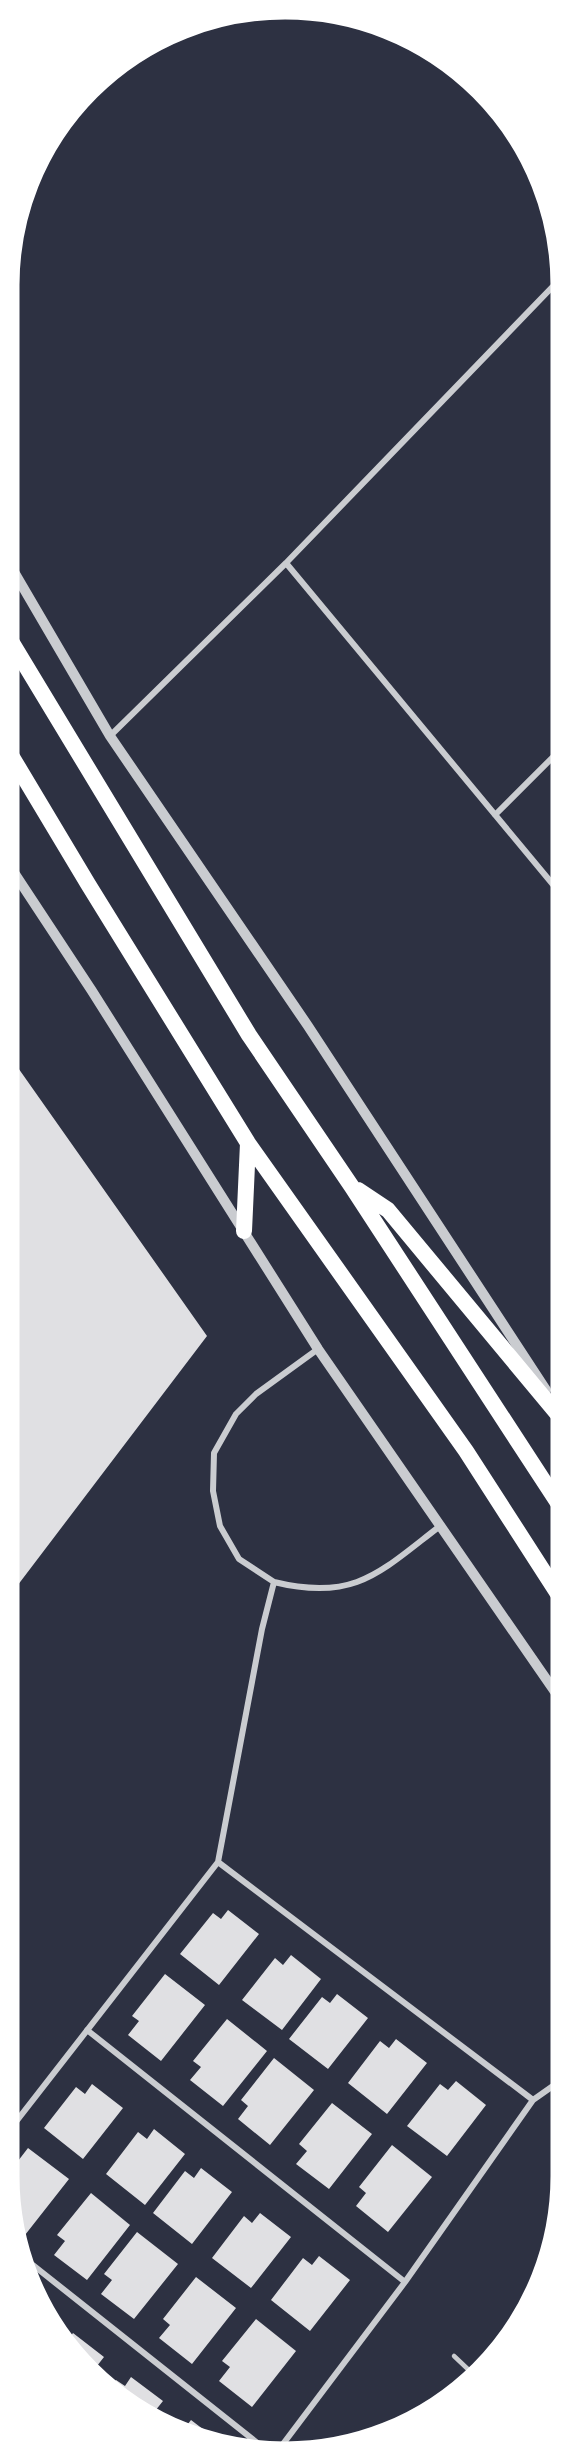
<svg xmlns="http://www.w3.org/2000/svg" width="570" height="2461" font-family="Manrope,sans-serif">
<rect width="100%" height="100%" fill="#2d3142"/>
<path fill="#e0e0e3" d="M9,1055l198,281 -199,262z
M228,1910l31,24 -40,51 -39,-31 33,-41 8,6z
M291,1955l30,24 -39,51 -40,-30 33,-42 8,7z
M165,1974l40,31 -44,56 -33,-26 11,-14 -7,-5z
M337,1994l31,24 -40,51 -39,-30 33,-42 8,6z
M227,2019l40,32 -44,55 -33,-26 11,-13 -8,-6z
M396,2039l31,24 -40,51 -39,-31 32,-42 9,7z
M274,2058l40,32 -44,55 -32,-26 10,-13 -7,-6z
M456,2081l30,24 -39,51 -40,-30 33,-42 8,6z
M92,2084l31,24 -40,51 -39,-31 32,-41 9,7z
M332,2103l40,31 -43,55 -33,-25 11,-13 -8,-7z
M154,2129l31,25 -40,51 -39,-31 32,-42 9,7z
M392,2145l40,32 -44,55 -32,-26 10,-13 -7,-6z
M28,2148l41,31 -44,56 -7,-5 -10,-56z
M201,2168l31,24 -40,52 -39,-31 32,-42 9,7z
M91,2193l39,32 -43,55 -33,-25 11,-14 -8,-6z
M260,2213l31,24 -40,51 -39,-30 32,-42 8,7z
M137,2232l41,32 -44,55 -33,-25 11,-14 -8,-6z
M319,2256l31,24 -40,51 -39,-31 32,-42 9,7z
M196,2277l40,31 -44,56 -33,-26 11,-13 -7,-6z
M256,2319l40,32 -44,56 -33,-26 11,-14 -8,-6z
M73,2333l31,24 -11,14 -16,-12 -11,-17z
M131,2377l32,24 -12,15 -40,-30 5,-6 9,6z
M191,2420l25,19 -45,-12 4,-5 9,7z"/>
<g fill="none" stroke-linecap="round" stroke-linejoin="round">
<path stroke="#caccd0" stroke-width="4.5" d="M454,2356l19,18"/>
<path stroke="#caccd0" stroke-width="6" d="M286,563l274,330
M110,736l176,-173 274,-284
M495,815l65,-65
M274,1582l-35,-23 -19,-33 -7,-35 1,-38 22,-39 20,-20 62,-45
M218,1862l315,238
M87,2030l318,252
M8,2132l210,-270 44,-233 12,-47c81,20 106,-10 166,-56
M24,2258l246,195
M277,2452l128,-170 128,-182 27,-19"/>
<path stroke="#caccd0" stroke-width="10" d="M10,565l100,171 198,290 238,364
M9,865l83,126 226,358 242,350"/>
<path stroke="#fff" stroke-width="16" d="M9,638l240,397 103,152 208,319
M9,752l79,132 160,259 218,308 94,146
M358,1190l30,20 172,207
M244,1231l4,-88"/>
</g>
<path d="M0 0H570V2461H0ZM285 18H285A267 267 0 0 1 552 285V2176A267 267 0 0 1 285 2443H285A267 267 0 0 1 18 2176V285A267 267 0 0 1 285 18Z" fill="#fff" fill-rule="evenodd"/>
<path fill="none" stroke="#fff" stroke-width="3" d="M285 18H285A267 267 0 0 1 552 285V2176A267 267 0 0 1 285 2443H285A267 267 0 0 1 18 2176V285A267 267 0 0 1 285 18Z"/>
</svg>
